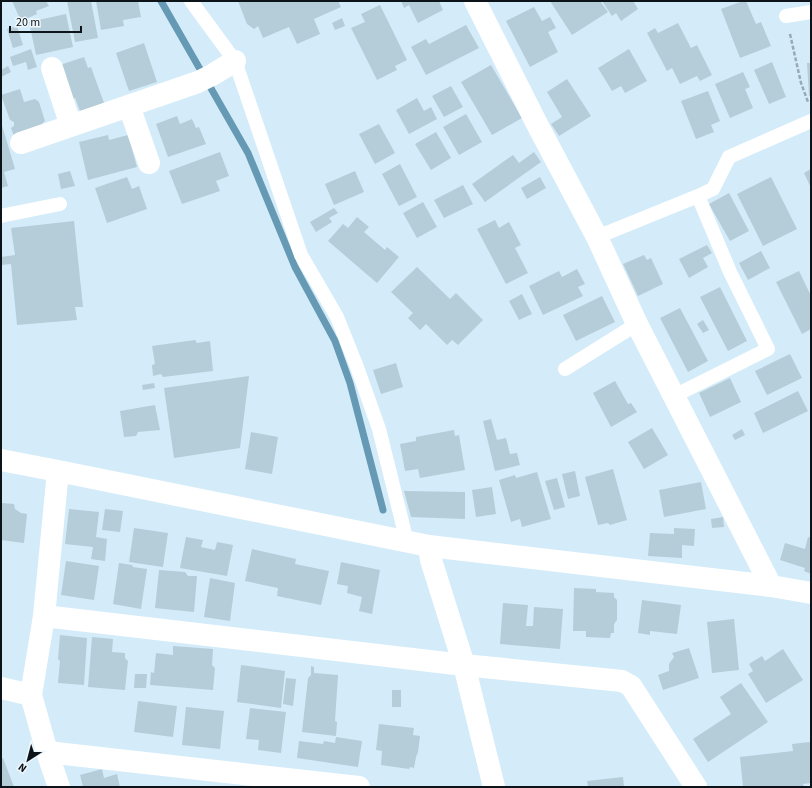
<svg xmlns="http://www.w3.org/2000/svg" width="812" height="788" font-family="'Source Sans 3',sans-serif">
<rect width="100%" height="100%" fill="#d4ecf9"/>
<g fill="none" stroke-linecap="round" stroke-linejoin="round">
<path stroke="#6599b4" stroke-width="7" d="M161,1l87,152 47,114 40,74 15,42 33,127"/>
</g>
<path fill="#b5ccd9" d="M12,1h34l3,5 -13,5 1,3 -16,7z
M67,1h24l7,37 -23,4z
M96,1h42l3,16 -18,3 1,6 -23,4z
M238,1h100l3,6 -27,12 6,15 -23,10 -8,-17 -26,11 -5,-12 -4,3 -7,-5z
M401,1h38l4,9 -25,13 -9,-18 -5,3z
M550,1h50l8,11 -36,23z
M602,1h31l5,8 -17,12 -5,-8 -4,3z
M743,1h3l10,23 5,-2 10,24 -31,12 -19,-49z
M380,5l27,55 -12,6 2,4 -20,10 -26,-52 14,-6 -4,-8z
M534,7l8,14 8,-4 6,11 -8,4 10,20 -28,15 -24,-46z
M66,14l7,33 -37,8 -7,-33z
M342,18l3,8 -10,4 -3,-7z
M678,23l13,25 6,-3 15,30 -12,6 -3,-5 -17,8 -8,-16 -5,3 -20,-38 8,-5 3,5z
M466,25l13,23 -53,27 -15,-28 15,-8 3,5z
M17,26l6,19 -10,3 -6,-19z
M144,43l13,39 -28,9 -13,-38z
M31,49l6,18 -9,3 -2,-8 -13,4 -3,-9z
M629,49l18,32 -22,12 -4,-7 -9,5 -14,-23z
M84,57l4,11 3,-1 13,36 -24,8 -5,-13 -6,2 -9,-35z
M772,62l14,35 -17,7 -15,-34z
M807,63h4v32l-2,1z
M491,65l31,53 -30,17 -31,-53z
M8,66l3,6 -10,5v-7z
M743,72l7,15 -5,2 8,19 -23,10 -15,-34z
M567,79l24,37 -32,20 -8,-12 11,-7 -15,-25z
M451,86l12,21 -19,10 -12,-21z
M20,89l4,13 11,-3 4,3 6,19 -4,4 -25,16 -5,-13 3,-2v-4l-4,-2 -9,-25z
M708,91l12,30 -9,4 3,7 -18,7 -15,-38z
M417,98l7,13 7,-4 6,12 -28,15 -13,-24z
M466,114l16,28 -23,13 -16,-28z
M177,116l3,8 12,-5 4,9 3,-1 7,17 -38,13 -12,-33z
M1,122l14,47 -11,3 4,14 -7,2z
M379,124l16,29 -20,11 -16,-30z
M436,132l15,26 -20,12 -16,-26z
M108,135l1,5 19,-5 9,32 -49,13 -9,-38z
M220,152l9,24 -13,5 4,10 -38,13 -13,-33z
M534,152l7,10 -56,40 -13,-18 41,-29 6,8z
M400,164l17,33 -18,9 -17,-32z
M811,169v19l-7,-15z
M70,171l5,15 -14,3 -3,-15z
M355,171l9,21 -30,13 -9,-21z
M127,177l5,12 7,-3 8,23 -40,14 -12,-35z
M540,177l6,11 -19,11 -6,-11z
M771,177l26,52 -34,17 -26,-52z
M463,185l10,19 -29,14 -10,-18z
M729,193l20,38 -19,10 -21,-37z
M423,202l14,25 -20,11 -14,-25z
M334,208l4,5 -9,5 3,4 -16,10 -6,-10z
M357,217l12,10 -5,5 21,18 2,-3 12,10 -22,26 -49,-42 15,-17 5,4z
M495,220l4,8 10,-6 12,23 -6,3 13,25 -22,11 -29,-55z
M74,221l9,86h-8l2,13 -60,5 -6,-61 -10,1v-8l14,-2 -4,-27z
M707,245l5,8 -9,5 5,9 -19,11 -10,-19z
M761,251l9,17 -22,12 -9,-17z
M644,255l3,5 4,-2 12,26 -25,12 -15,-32z
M417,267l33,32 6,-6 27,27 -25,25 -6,-5 -5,5 -21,-21 -6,6 -12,-12 5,-5 -22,-21z
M577,269l8,15 -7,3 5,9 -40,19 -14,-29 30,-15 3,6z
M799,271l12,25v33l-9,5 -26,-52z
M720,287l27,54 -19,10 -28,-54z
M522,294l10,20 -13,6 -10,-19z
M602,296l13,26 -39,19 -13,-26z
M680,308l28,53 -20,11 -28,-54z
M703,320l6,10 -6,3 -6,-9z
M195,340l2,3 13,-2 3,30 -50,6 -2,-3 -8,2 -1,-11 3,-1 -3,-18z
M790,354l12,24 -35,17 -12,-24z
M396,363l7,24 -22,7 -8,-24z
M249,376l-9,72 -66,10 -10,-70z
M730,378l11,24 -31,15 -11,-24z
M615,381l13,23 3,-1 6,9 -26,15 -18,-34z
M154,383l1,5 -12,2 -1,-5z
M798,391l10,20 -45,22 -9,-20z
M155,405l5,25 -22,2 -2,4 -12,1 -4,-26z
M491,419l6,21 9,-2 4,16 7,-1 3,12 -25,6 -12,-50z
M652,428l16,27 -24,14 -16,-27z
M742,429l3,6 -10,5 -3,-5z
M454,430l1,6 4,-1 6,35 -45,8 -2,-9 -13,2 -5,-27 16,-3v-4z
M251,432l27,5 -6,37 -27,-5z
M613,469l14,51 -17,5 -2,-2 -10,2 -13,-48z
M575,471l5,25 -12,3 -6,-25z
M537,472l14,47 -29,8 -2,-8 -9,3 -12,-42 16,-5 1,3z
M557,478l8,29 -11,3 -9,-29z
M701,482l5,27 -42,8 -5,-27z
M492,487l4,27 -20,3 -4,-27z
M404,491l61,1v27l-54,-2z
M1,503l13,1 1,5 6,4 6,1 -3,29 -23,-3z
M69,509l30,3 -3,25 11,2 -2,22 -14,-2 2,-12 -28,-3z
M105,509l18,2 -3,21 -18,-2z
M723,517l1,10 -12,1 -1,-9z
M134,528l34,5 -5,34 -34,-5z
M674,528l21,1 -1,17 -12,-1v13l-34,-2 2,-23 24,1z
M186,537l17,3 -2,7 14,3 2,-8 16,3 -6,31 -47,-8z
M808,537l3,1v36l-7,-3 1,-3 -25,-8 5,-17 20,6z
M252,549l44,10 -1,5 34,7 -8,34 -44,-9 1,-8 -33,-7z
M66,561l33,5 -5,34 -33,-5z
M341,562l39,8 -8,44 -13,-3 3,-14 -15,-4 1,-7 -11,-2z
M119,563l13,2 1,2 14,2 -6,40 -28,-5z
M159,570l26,2 3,4h9l-3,36 -39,-4z
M210,578l25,5 -5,38 -26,-4z
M574,588l22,1v3l18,1v4l3,3v20l-3,4v9h-3l-1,5 -24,-1v-6h-13z
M642,600l39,5 -4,29 -27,-3v4l-12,-2z
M503,603l25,2 -2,21h7l1,-19 29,2 -3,40 -60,-5z
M734,619l5,51 -27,3 -5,-51z
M60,635l27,3 -3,47 -26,-2 2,-22 -2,-2z
M92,637l21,2 -1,13 13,1v5l3,3 -3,29 -37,-3z
M173,646l40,3 -1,16 3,3 -2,22 -63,-5 1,-13 3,1 2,-20 17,2z
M689,648l10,30 -36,12 -5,-15 11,-4v-7l5,-7 -2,-4z
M783,649l20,31 -37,23 -18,-29 5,-3 -4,-7 13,-8 3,5z
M241,665l44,6 -4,37 -44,-6z
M311,666l3,1v6l24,2 -3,46 2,1 -1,14 -34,-4 6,-54 3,-3z
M135,674h12l-1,14h-12z
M286,678l10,1 -3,27 -10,-2z
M741,683l27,39 -60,40 -15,-23 38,-25 -11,-17z
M392,690h9v17h-9z
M138,701l39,5 -4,31 -39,-5z
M186,707l38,4 -4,38 -38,-4z
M250,708l36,4 -5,41 -23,-3 1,-10 -13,-1z
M379,724l35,4 -1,7 7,1 -2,16 -2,5 -2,11 -4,-1 -1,2 -28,-4 1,-14 -6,-1z
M336,737l26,4 -4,26 -61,-9 2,-17 24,3 1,-3 11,2z
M810,742l1,41 -8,1 1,3h-61l-3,-30 53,-6 -1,-7z
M3,758l11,29h-13v-28z
M102,769l2,9 13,-4 3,13h-37l-3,-12z
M623,777l1,10h-36l-1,-6z"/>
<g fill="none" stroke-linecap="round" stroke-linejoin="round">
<path stroke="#97aab5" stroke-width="2.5" stroke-dasharray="4 2" stroke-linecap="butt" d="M790,34l11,49 7,19"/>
<path stroke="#fff" stroke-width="14" d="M191,1l44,60 66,194 36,62 20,50 22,62 28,113
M786,16l25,-4
M1,216l59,-12
M597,237l101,-41 15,-7 16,-32 82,-36
M565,369l72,-45
M674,396l94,-47 -38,-77 -32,-76"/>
<path stroke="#fff" stroke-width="22" d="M475,1l64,127 58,109 40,87 134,262
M52,68l19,58
M129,106l20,57
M21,143l177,-61 14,-7 23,-14
M429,546l2,14 33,105 30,122
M44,616l420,49 158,16 9,5 65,101
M1,688l30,7
M47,752l312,35"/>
<path stroke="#fff" stroke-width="22" d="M1,460l57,11 371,75 342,40 40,7
M58,471l-14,145 -13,79 16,57 12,35"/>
</g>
<rect width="812" height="788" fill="none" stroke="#0c1419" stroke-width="4"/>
<g transform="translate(28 760) rotate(216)" stroke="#edf7fc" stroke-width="3" paint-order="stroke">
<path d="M0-3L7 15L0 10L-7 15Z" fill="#0c1419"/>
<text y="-6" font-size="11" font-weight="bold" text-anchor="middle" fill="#0c1419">N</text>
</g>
<path d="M10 26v6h71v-6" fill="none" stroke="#0c1419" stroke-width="2"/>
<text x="16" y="26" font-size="12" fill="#0c1419" stroke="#edf7fc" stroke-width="3" paint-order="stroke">20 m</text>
</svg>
